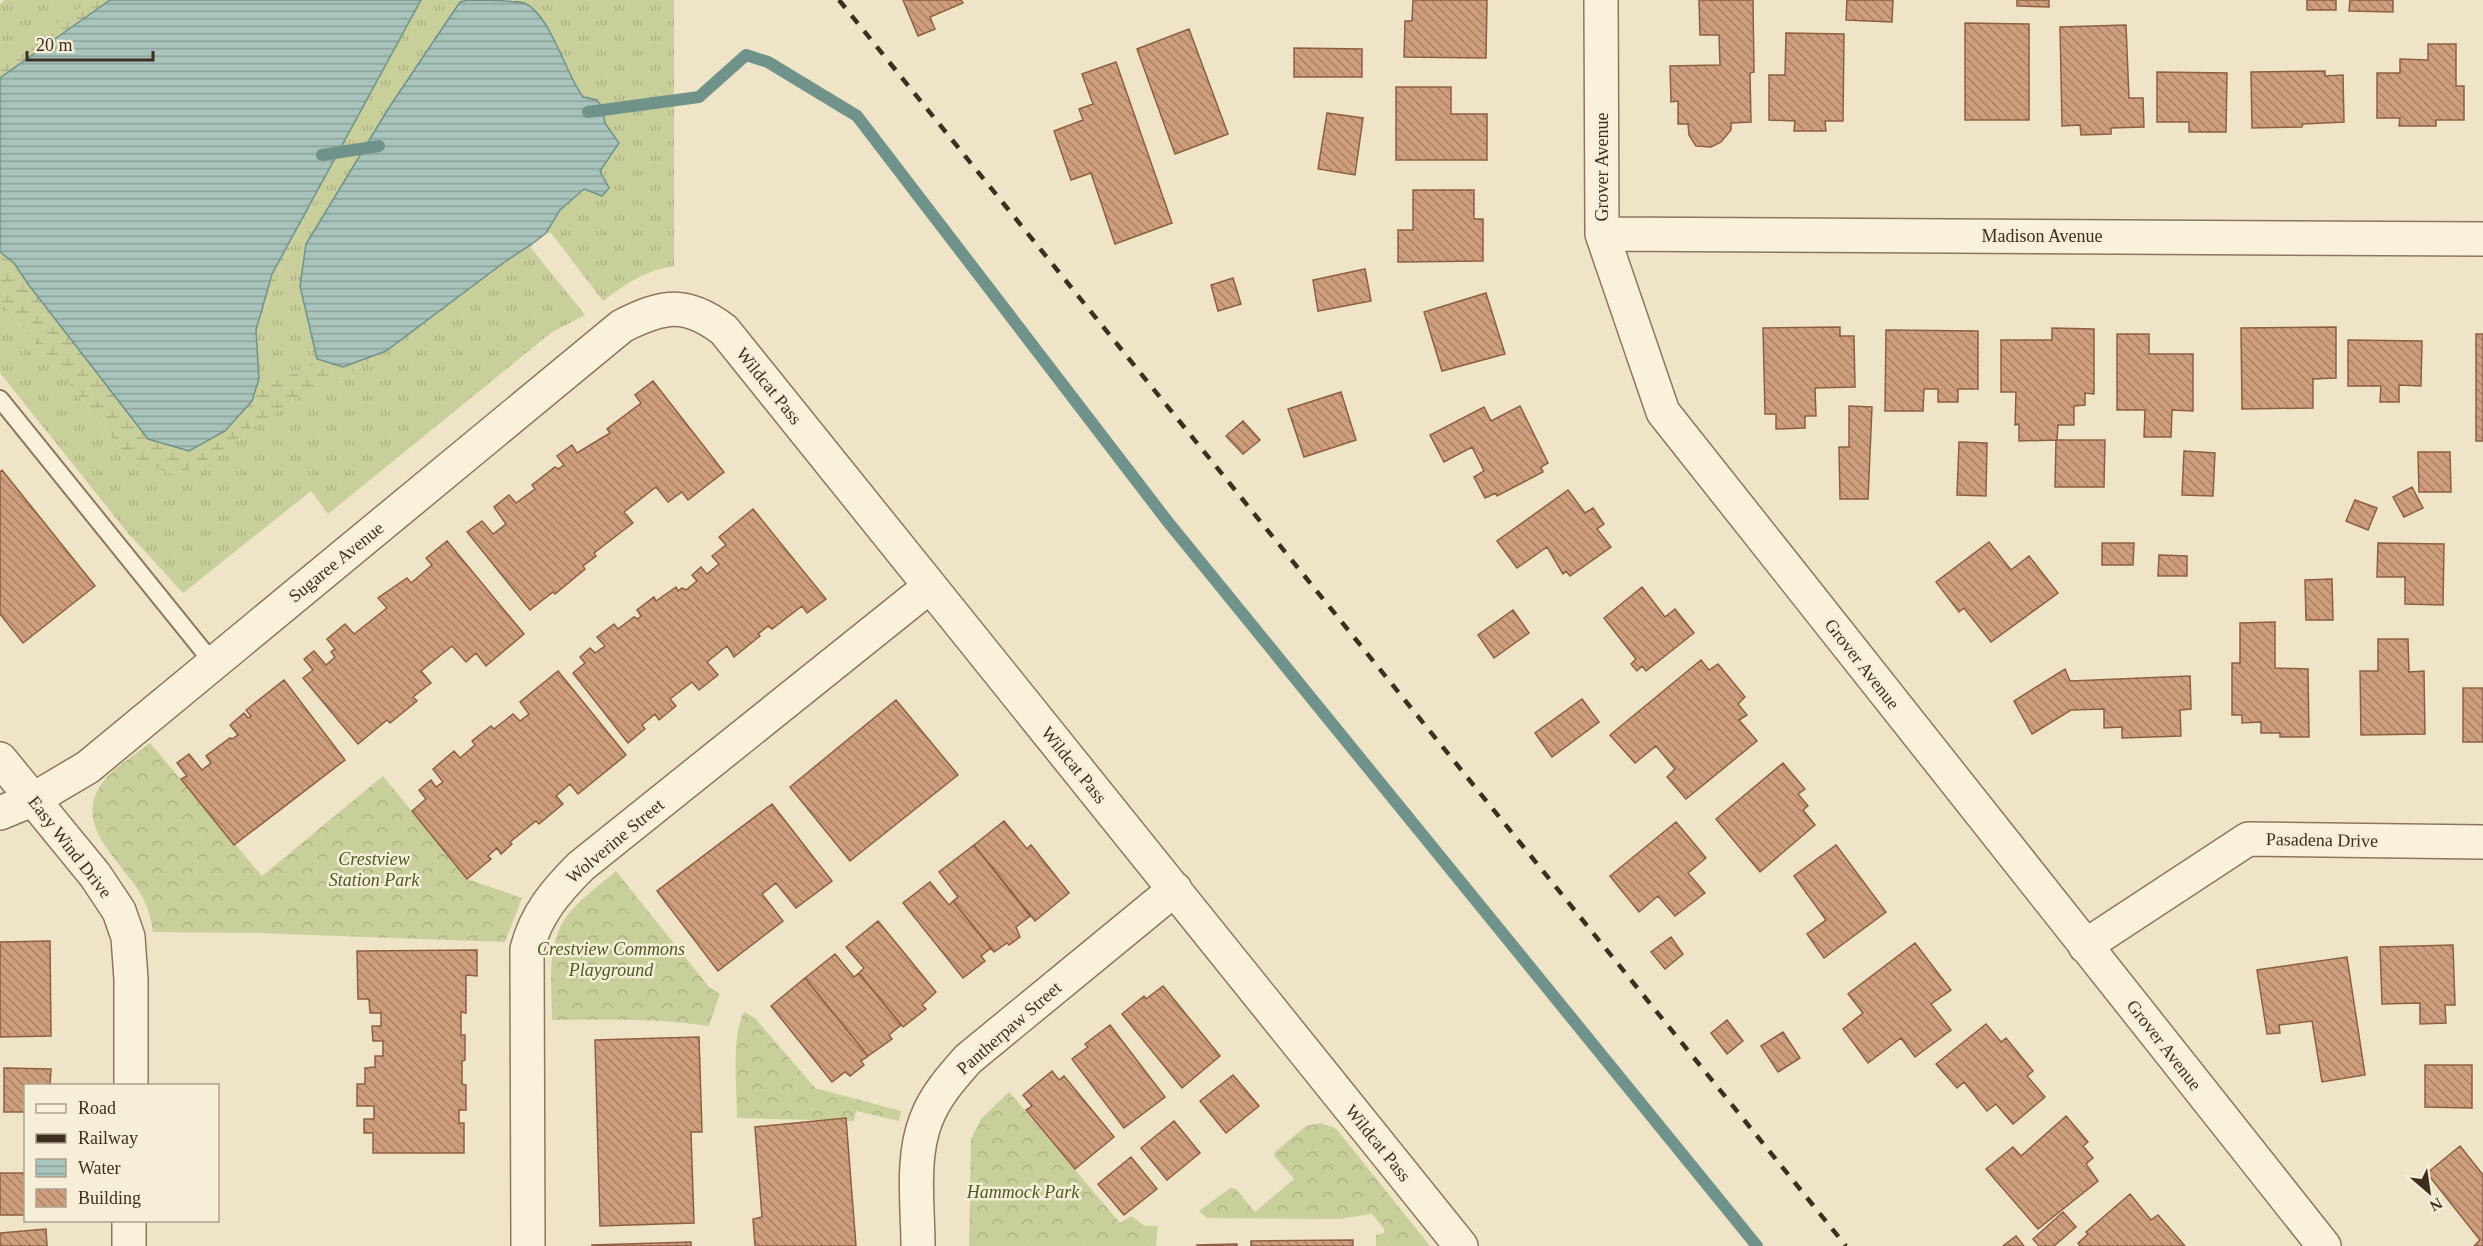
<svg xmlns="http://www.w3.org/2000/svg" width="2483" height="1246" font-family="Georgia,serif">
<defs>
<pattern id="grass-tufts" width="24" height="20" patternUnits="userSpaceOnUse" patternTransform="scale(1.5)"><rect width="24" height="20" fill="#c9cf9b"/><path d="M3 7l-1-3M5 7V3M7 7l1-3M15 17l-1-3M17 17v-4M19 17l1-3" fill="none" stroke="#aeb285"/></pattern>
<pattern id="forest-crowns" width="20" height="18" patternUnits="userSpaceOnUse" patternTransform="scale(1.5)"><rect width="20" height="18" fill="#c9cf9b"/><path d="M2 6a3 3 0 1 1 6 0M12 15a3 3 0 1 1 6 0" fill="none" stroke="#aeb285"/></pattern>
<pattern id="wetland-marsh" width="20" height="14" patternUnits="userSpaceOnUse" patternTransform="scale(1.5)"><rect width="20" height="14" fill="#c9cf9b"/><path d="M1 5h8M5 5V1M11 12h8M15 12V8" fill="none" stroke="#aeb285"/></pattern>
<pattern id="water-rules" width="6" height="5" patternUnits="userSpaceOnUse" patternTransform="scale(1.5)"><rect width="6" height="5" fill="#a9c4bc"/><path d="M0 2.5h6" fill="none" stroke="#8ba098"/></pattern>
<pattern id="building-back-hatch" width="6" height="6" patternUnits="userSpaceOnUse" patternTransform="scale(1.5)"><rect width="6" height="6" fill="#cf9f7d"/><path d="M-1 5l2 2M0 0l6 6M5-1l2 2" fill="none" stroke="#a98266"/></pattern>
</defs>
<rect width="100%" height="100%" fill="#f0e4c8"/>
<path fill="url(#grass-tufts)" d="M5,0h85l-90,67v-63z
M421,0h47l-8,3 -70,103 -84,138 -6,42 17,73c-15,11 -39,25 -58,20l-3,-49 28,-69 46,-94z
M514,0h160v266c-30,5 -47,17 -71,35l-52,-68h-5l14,-23 24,-22 18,8 -3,-25 11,-39 -5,-9 -2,-14 -20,-12 -8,-12 -18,-36 -4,-14z
M532,244l-1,4 54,67 -33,17 -224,182 -17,-23 -128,102 -56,-61 -127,-159v-73l123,151 49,23 22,-6 33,-19 24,-22 16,-8 28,-20 46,-20 45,-28 120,-90z"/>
<path fill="url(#forest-crowns)" d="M150,743l112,133 121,-100 84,103 55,19 -17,44 -248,-9 -104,-1c-2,-14 -5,-26 -13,-39 -19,-32 -67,-67 -39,-108 11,-17 34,-30 49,-42z
M616,871l93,116 11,7 -11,32c-52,-8 -104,-6 -157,-6 0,-36 -7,-79 18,-108 13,-15 31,-28 46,-41z
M744,1012l11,6 60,70 86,23 -2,10 -43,-10 -2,10 -117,-3c0,-27 -6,-83 7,-106z
M1009,1092l111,131 11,-7 14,10h13l-2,20h-187l2,-107 10,-20z
M1320,1123l13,4 5,4 92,115h-54v-11l8,-2v-4l-12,-15 -33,5 -132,-1 -8,-7 31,-23 6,1 19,23 39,-33 -20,-24 1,-3 31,-26z"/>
<path fill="url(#wetland-marsh)" d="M90,0h71l-161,109v-42z
M421,0l-91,167 -46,94 -28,69 3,49c19,5 43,-9 58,-20l-17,-73 6,-42 84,-138 70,-104 8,-2 85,35c6,22 17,43 30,62l14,3 6,9 2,14 14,20 -35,45 -24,22 -14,23 -160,118 -45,28 -46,20 -28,20 -16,8 -24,22 -33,19 -22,6 -26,-10 -23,-13 -123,-151v-48l14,11 14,20z"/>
<path fill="url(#water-rules)" stroke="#6f938a" stroke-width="1.5" d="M110,0h311l-149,274 -16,56 3,49 -7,22 -27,30 -36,20 -41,-12 -120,-155 -14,-21 -14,-11v-174z
M468,0c17,0 40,0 56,3 26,10 41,70 59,94l14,3 6,9 2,14 14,20 -19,28 9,17 -7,8 -18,-7 -24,21 -14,23 -14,11 -26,17 -120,90 -43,16 -26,-8 -17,-73 6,-42 84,-138 70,-104z"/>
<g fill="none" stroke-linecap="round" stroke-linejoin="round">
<path stroke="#6f938a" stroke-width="12" d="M588,112l111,-15 47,-42 22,7 89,54 311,406 589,724
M322,155l57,-9"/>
</g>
<path fill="url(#building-back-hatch)" stroke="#8d5f41" stroke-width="1.5" d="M903,0h58l2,3 -33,14 5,12 -17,7z
M1413,0h74l-1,58 -82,-1 1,-36h7z
M1699,0h54l1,72 -4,1 1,49 -20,1v7l-10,12 -10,5 -15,-1 -7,-11 -1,-11h-10v-23l-7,1 -1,-36 50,-1 -1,-30h-19z
M1847,0h46l-1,22 -46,-2z
M2017,0h32v7l-32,-1z
M2307,0h29v10h-29z
M2350,0h43v12l-44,-1z
M1965,23l64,1v96h-64z
M2126,25l3,73h14l1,29 -33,1v6l-30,1 -1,-10 -18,1 -2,-99z
M1189,29l39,105 -53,20 -38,-105z
M1786,33l58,1 -1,87h-18l1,10h-32l1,-10 -26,-1v-45h16z
M2428,44h28v42h8v34h-28v6h-37l1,-8h-23v-45h23v-14l28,1z
M1294,48l68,1v28h-68z
M1116,62l56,161 -57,21 -24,-71 -20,7 -17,-49 29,-11 -4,-11 14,-5 -11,-30z
M2325,71v5l18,-1 1,47 -41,2 -1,3 -50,1 -1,-56z
M2157,72l70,1 -1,59h-37v-10h-32z
M1396,87h55v27h36v46h-91z
M1327,113l36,5 -8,57 -37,-6z
M1413,190h61v29h9v42l-85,1v-32h15z
M1365,269l6,32 -53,10 -5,-31z
M1233,278l8,26 -23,7 -7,-26z
M1486,293l19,61 -63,17 -18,-59z
M1840,327v9h14l1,51 -40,1 1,28h-11v12l-29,1v-15h-11l-2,-86z
M2336,327v51l-23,1v29l-71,1 -1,-81z
M2052,328l42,1v65l-9,-1v12l-11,1v19h-16l-1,15h48l-1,47h-49l1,-47 -37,1v-17l-4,1 1,-33h-15v-52h51z
M1886,330l92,1v58h-20v13h-20v-13h-14l-1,22h-38z
M2117,334h32v20h44v57l-21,-1 -1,27h-27l1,-27h-28z
M2476,334h7v107h-7z
M2348,340l74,1 -1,45 -22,-1v17h-19l1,-16h-33z
M653,381l71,91 -36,28 -6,-8 -14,10 -12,-15 -32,25 9,11 -39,30 2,3 -13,10 2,3 -30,25 -2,-2 -23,18 -63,-78 15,-11 11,13 13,-10 -12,-17 15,-12 7,8 19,-14 -3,-4 23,-18 3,2 6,-4 -7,-9 15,-11 5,8 33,-20 -3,-4 34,-26 -6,-8z
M1341,392l15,48 -52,17 -16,-48z
M1520,406l28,57 -7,4 2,5 -46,24 -1,-3 -11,5 -11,-21 10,-6 -12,-24 -28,15 -14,-27 54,-28 7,14z
M1849,406l23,1 -4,92h-28l-1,-52h10z
M1243,421l17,19 -17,14 -17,-18z
M1959,442l28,1 -1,53 -29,-1z
M2184,451l31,2 -2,43 -31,-1z
M2418,452h32l1,40h-32z
M2,470l93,116 -72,57 -23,-29v-142z
M2412,487l11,21 -19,9 -11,-20z
M1568,490l17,23 8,-5 11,16 -7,5 14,18 -41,29 -4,-5 -3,3 -16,-27 -30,21 -20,-27z
M2355,500l22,8 -9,22 -22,-9z
M753,509l73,90 -19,14 -5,-7 -30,23 -4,-3 -10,8 2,2 -26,21 -7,-11 -20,16 11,13 -19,15 -7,-8 -22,17 6,7 -17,14 -4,-6 -13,11 3,4 -17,14 -55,-70 12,-10 -5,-6 10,-9 5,5 10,-7 -8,-9 17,-13 4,5 16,-12 4,2 3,-3 -4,-6 17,-13 2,4 20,-14 2,4 4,-3 4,2 11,-9 -5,-6 9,-8 6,7 12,-10 -7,-8 14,-11 -7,-8z
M447,541l77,93 -38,32 -10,-13 -10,9 -14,-16 -31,25 10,12 -18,14 4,4 -27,22 -3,-3 -29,24 -55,-66 10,-8 -9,-11 10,-8 12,14 9,-8 -4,-5 4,-3 -8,-10 18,-15 9,10 33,-26 -9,-10 29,-20 4,5 21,-18 -6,-7z
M1989,542l22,28 18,-14 29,37 -67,49 -27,-34 -5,4 -23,-30z
M2102,543h32l-1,22h-31z
M2378,543l66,1 -1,61 -38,-1v-27h-28z
M2159,555l28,1v20h-29z
M2332,579l1,41h-27l-1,-40z
M1642,587l23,30 10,-8 19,24 -48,38 -4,-5 -5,5 -6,-7 5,-5 -32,-41z
M1513,610l16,23 -35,25 -16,-23z
M2275,622v46l33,1 1,68h-29v-4h-19v-11l-19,1v-8h-10v-52h8v-40z
M2378,639h30l1,33 15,-1 1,63 -64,1 -1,-64h18z
M1701,660l8,10 9,-6 27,33 -7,7 9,11 -8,5 18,21 -71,58 -19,-22 8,-8 -19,-23 -21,17 -25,-28z
M2065,669l5,12 120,-5 1,33 -11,1 1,26 -59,2v-11l-18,1v-19l-33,1 -39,24 -18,-33z
M558,671l68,84 -48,39 -8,-10 -14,12 7,8 -24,20 -3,-3 -26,21 2,2 -11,10 -4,-6 -9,8 3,3 -24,20 -55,-68 14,-12 -7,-9 12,-10 5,7 7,-5 -10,-13 21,-18 6,7 15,-13 -3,-4 19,-15 3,3 19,-15 7,7 9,-7 -9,-12z
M284,680l61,80 -111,85 -53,-66 6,-3 -10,-13 12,-9 13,16 9,-7 -5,-7 24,-18 2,1 6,-4 -8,-10 14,-12 4,5 3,-2 -5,-6z
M2463,688h20v54h-20z
M1582,699l17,23 -47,35 -17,-24z
M896,700l62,75 -108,86 -60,-74z
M1783,763l22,26 -7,5 10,12 -5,4 12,15 -55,47 -44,-53z
M772,804l60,77 -36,27 -20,-25 -14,11 21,27 -65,50 -61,-80z
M1004,821l23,28 4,-4 38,48 -34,28 -61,-76z
M1676,822l30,36 -18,15 17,20 -30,23 -17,-20 -19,16 -29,-36z
M974,845l56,71 -14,11 4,10 -11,8 -2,-2 -13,9 -41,-51 5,-4 -19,-25z
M1836,845l50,67 -62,46 -17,-24 19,-14 -32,-44z
M930,882l19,23 4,-4 38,47 -10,8 4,5 -22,17 -60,-75z
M878,921l58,71 -14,13 4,4 -23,18 -44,-54 5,-5 -18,-21z
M1671,937l12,17 -18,15 -14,-17z
M50,941l1,95 -51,1v-95z
M1915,943l36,47 -20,14 20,26 -36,27 -14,-19 -33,25 -25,-34 20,-16 -15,-19z
M2453,945l2,60h-10l1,18 -26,1v-21l-38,1 -2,-57z
M477,950v26l-11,-1v38l-5,-1v23h4v25l-3,1v23l4,1v25h-7v13h5v30h-91v-20h-9v-14h10v-13h-17v-22h8v-16l10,-1v-11h8v-15h-10l-1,-15h9v-13h-11l-1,-14h-11l-1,-48z
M835,954l19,23 5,-4 42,52 -12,10 3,4 -24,17 -63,-78z
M2347,957l18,118 -43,7 -10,-61 -33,4 1,8 -13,1 -10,-64z
M805,978l63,78 -7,5 3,4 -14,11 -5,-4 -13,10 -61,-76z
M1163,986l57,70 -38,32 -60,-74 22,-18 2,3z
M1727,1020l16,21 -16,13 -16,-21z
M1986,1024l15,18 5,-4 27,33 -6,5 18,21 -32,27 -17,-20 -9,7 -23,-29 -7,6 -21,-24z
M1110,1025l55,72 -41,31 -52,-69 16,-12 -3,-3z
M1783,1032l17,26 -22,14 -17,-26z
M699,1037l3,95h-11l3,91 -94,3 -5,-186z
M2425,1065h47v43l-47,-1z
M4,1068l47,1 -1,17h-24v26h-22z
M1052,1071l7,9 5,-4 50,61 -39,32 -49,-59 6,-4 -9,-11z
M1233,1075l26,31 -33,27 -26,-32z
M2066,1116l22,26 -5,4 10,12 -7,6 12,17 -60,48 -52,-60 27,-22 8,9z
M846,1118l10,128h-101l-2,-27 9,-2 -7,-90z
M1174,1121l26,32 -33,27 -26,-32z
M2460,1146l23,29v71h-9l6,-6 -53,-67z
M1131,1157l26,32 -33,26 -26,-31z
M0,1173h26v42h-26z
M2130,1194l21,26 7,-5 27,31h-105l-2,-3 10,-9 -2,-2z
M2063,1212l13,15 -22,19h-15l-6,-7z
M46,1229l1,17h-47v-13z
M2016,1236l8,10h-21z
M1353,1240v6h-102v-5z
M691,1242v4h-99v-1z
M1237,1244v2h-39l-1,-1z"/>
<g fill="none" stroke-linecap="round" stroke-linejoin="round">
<defs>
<path id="service" d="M0,399l213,264"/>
<path id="minor" d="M1601,0l1,234 61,178 661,834
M1602,234l881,5
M0,759l95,116 24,36 9,26 3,42v107
M0,813l34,-14 54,-32 534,-441c42,-21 64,-25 102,4l737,916
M2085,946l163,-107 235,3
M129,1246v-26
M528,1246l-1,-297c9,-35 29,-58 54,-83l348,-279
M918,1246c0,-40 -7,-88 8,-126 9,-24 26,-43 42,-61l207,-170"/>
</defs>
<use href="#service" stroke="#8d765c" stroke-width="20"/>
<use href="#minor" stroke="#8d765c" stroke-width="36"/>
<use href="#service" stroke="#faf1dc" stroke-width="16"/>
<use href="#minor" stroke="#faf1dc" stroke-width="33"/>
<path stroke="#3d2e20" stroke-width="4.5" stroke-dasharray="10 10" stroke-linecap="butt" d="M839,0l1007,1246"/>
</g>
<g text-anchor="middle" stroke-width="5" stroke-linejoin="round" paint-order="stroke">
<g font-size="18" fill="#3d2e20" stroke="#f7eed8">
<text transform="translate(1602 167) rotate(-90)" y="6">Grover Avenue</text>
<text x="2042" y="242">Madison Avenue</text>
<text transform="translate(769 386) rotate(51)" y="6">Wildcat Pass</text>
<text transform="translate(336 562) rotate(-39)" y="6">Sugaree Avenue</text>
<text transform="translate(1862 664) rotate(52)" y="6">Grover Avenue</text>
<text transform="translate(1074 765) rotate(51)" y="6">Wildcat Pass</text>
<text transform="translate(2322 840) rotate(1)" y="6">Pasadena Drive</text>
<text transform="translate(615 841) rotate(-40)" y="6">Wolverine Street</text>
<text transform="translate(70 847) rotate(52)" y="6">Easy Wind Drive</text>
<text transform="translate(1009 1028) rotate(-41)" y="6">Pantherpaw Street</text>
<text transform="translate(2164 1045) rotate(52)" y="6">Grover Avenue</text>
<text transform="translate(1378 1143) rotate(51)" y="6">Wildcat Pass</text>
</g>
<g font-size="18" font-style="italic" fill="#4d5a26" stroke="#f7eed8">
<text x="374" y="865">Crestview<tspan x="374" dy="21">Station Park</tspan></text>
<text x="611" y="955">Crestview Commons<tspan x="611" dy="21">Playground</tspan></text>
<text x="1023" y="1198">Hammock Park</text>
</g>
</g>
<rect x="24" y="1084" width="195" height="138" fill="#f7eed8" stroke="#ada18e" stroke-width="1.5"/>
<rect x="36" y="1104" width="30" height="9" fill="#faf1dc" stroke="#ada18e" stroke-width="1.5"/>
<text x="78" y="1114" font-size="18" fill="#3d2e20">Road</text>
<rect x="36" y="1134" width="30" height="9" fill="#3d2e20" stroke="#ada18e" stroke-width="1.5"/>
<text x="78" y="1144" font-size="18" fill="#3d2e20">Railway</text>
<rect x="36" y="1159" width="30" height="18" fill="url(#water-rules)" stroke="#ada18e" stroke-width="1.5"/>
<text x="78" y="1174" font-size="18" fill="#3d2e20">Water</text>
<rect x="36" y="1189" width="30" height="18" fill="url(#building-back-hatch)" stroke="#ada18e" stroke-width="1.5"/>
<text x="78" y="1204" font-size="18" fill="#3d2e20">Building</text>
<g transform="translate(2429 1192) rotate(151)" stroke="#f7eed8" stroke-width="4.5" paint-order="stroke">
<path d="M0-4.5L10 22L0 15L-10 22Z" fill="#3d2e20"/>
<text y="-9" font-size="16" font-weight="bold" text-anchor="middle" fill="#3d2e20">N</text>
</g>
<path d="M27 51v9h126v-9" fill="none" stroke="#3d2e20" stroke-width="3"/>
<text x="36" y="51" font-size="18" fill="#3d2e20" stroke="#f7eed8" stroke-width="4.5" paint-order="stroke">20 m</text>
</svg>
